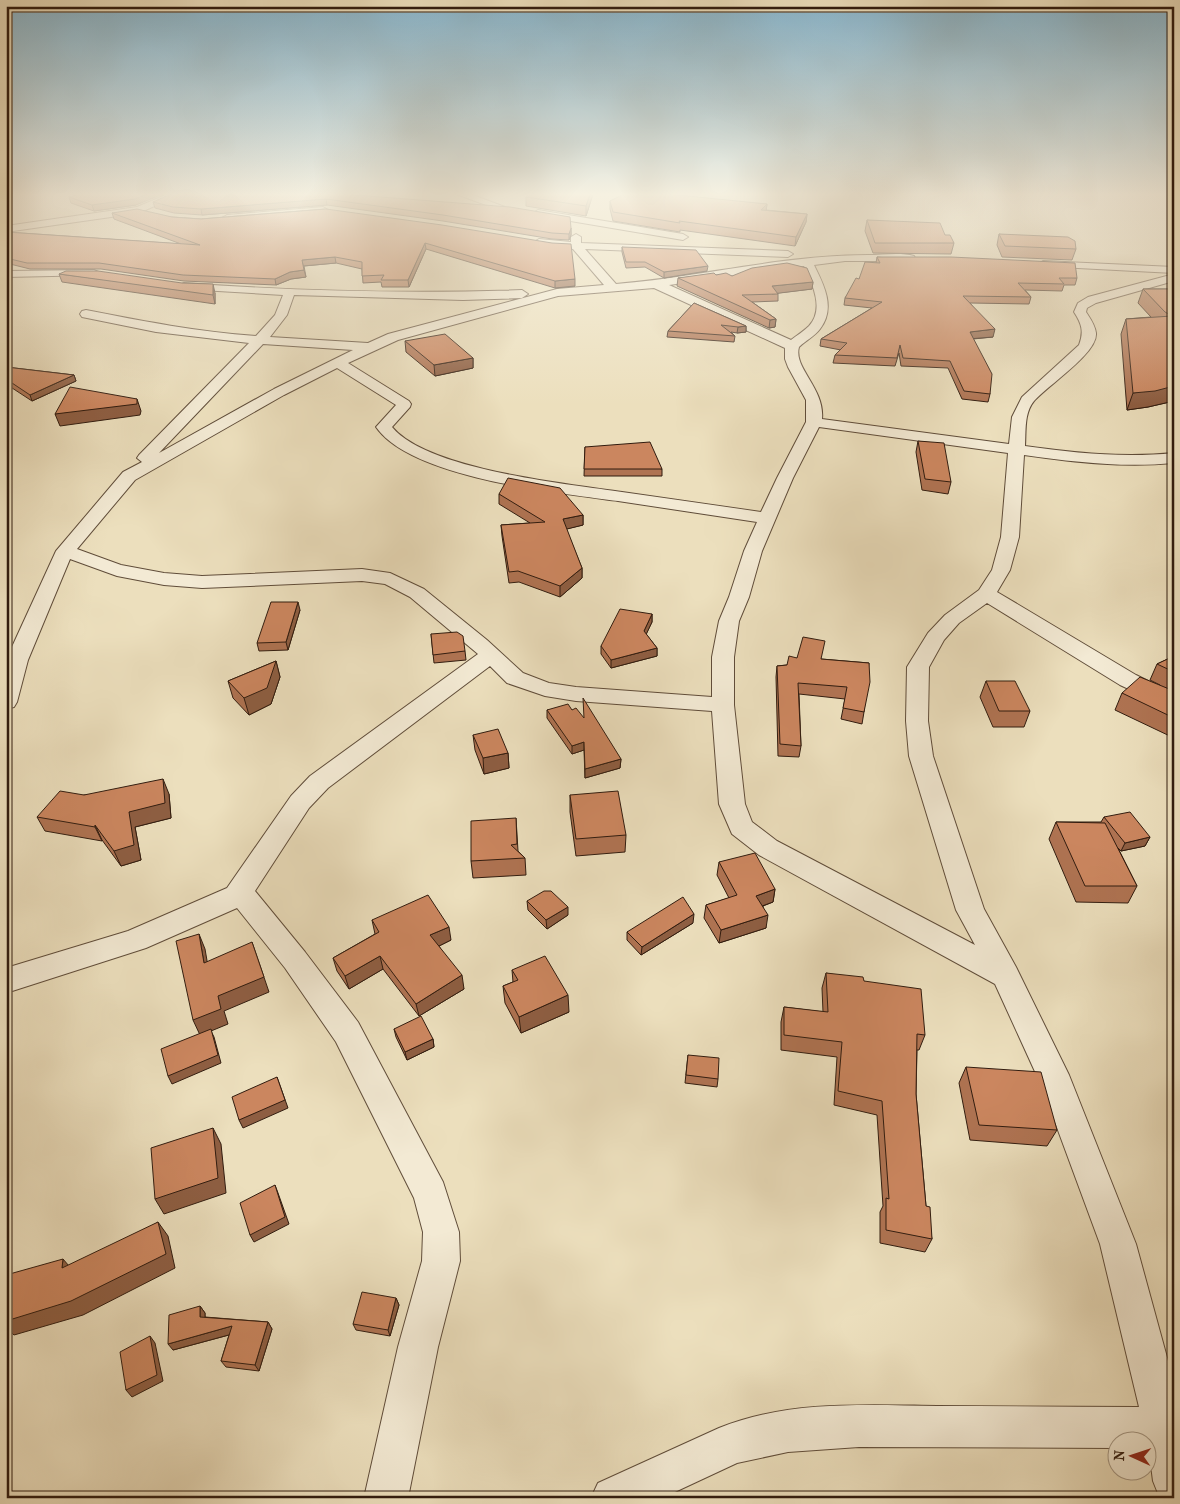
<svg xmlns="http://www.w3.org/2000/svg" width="1180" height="1504" font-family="'IM FELL French Canon',serif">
<rect width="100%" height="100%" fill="#ecdfbd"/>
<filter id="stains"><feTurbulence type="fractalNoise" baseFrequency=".004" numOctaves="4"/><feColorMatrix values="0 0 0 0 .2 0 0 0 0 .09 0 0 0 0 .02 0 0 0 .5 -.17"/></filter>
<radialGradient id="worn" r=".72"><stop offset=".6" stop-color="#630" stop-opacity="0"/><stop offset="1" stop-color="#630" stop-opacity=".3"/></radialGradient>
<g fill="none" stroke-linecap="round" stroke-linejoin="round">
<defs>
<path id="street" d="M168,194h13l-42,19 -133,19v-6l131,-19z
M456,194h14l35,13 -5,3 -3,-1z
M323,207l5,3 -2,2 -99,9 -5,-3 5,-3z
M538,210l145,24 5,3 -5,3 -148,-25 -2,-2z
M576,234l5,3v6l207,8 5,3 -5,3 -203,-8 31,35c84,-7 168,-29 252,-29 15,0 32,-3 46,1l1,2 -1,2 -4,1h-65l-31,4c10,20 22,43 6,64 -5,7 -15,12 -21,18 -6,21 26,41 23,72l187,25 3,-27 10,-20 57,-52c5,-13 3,-21 -5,-33l4,-9 10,-6 86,-23v7l-78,22 -9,5 -1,4c4,6 9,13 10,21 2,20 -48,52 -62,68 -10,12 -8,30 -9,45 50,7 98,12 149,7v10c-51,5 -100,-1 -150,-8l-5,82 -9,33 -13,22 139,83 38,19v16l-54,-25 -133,-82 -28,20 -15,17 -15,27 -1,54 5,35 51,153 32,58 53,108 67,169 38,139v115l-15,-2 -6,-15 -5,-39h-30v6l-259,-1 -71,5 -51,11 -75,35h-71l7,-15 121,-55c68,-28 147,-23 218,-22 68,0 135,1 202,1l-39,-163 -58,-157 -47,-103 -236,-129 -27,-21 -13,-30 -7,-93 -136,-10 -31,-5 -38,-13 -17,-17 -162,122 -19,20 -54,83 50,61 53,70 85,160 16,50 1,29 -22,86 -30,151h-44l34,-151 24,-86 1,-29 -9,-34 -78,-156 -51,-74 -48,-60 -91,40 -140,45v-25l122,-37 99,-43 64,-92 19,-20 168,-122 -68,-57 -25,-13 -23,-3 -160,7 -38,-3 -47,-9 -47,-17 -42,101 -11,42 -3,5 -8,2v-49l50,-109 67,-79 19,-10 -5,-4 2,-3 110,-112 -93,-11 -74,-15 -2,-3 2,-3 4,-1c56,11 113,22 170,26l19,-21 8,-20 -99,-6 -6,-3 6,-3c110,8 227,11 338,7l6,4 -6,4 -59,2 -169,-5 -7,20 -17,22 98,6 20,-9 169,-45 47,-4 -31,-36 -34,-4 -5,-3 5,-3 32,3v-5zM804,266c8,17 21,43 5,60 -5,5 -13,10 -18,14l-122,-55zM654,288l131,60v11l3,8 18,33v22l-29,56 -16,34c-46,-7 -92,-13 -139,-20 -54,-8 -195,-22 -230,-65l18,-20 1,-3 -2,-3 -61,-38 50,-23 160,-44zM263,344l90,6 -79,39 -115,64zM337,368l59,37 -20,22c35,51 182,66 242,74 46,7 93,14 139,21l-13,29 -15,46 -10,24 -7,36v40l-136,-10 -27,-4 -26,-10 -36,-33 -63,-51 -34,-16 -28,-4 -160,7 -38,-3 -43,-8 -44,-16 58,-69 149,-85zM819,427l189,26 -7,84 -9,33 -13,20 -34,25 -17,18 -21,34 -1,54 3,35 47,154 19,35 -198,-104 -25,-19 -7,-18 -11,-99v-48l5,-36 10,-24 13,-46 31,-73z
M1043,261l131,6v6l-135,-7 -1,-2z
M94,270l6,3 -2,2 -92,2v-6z"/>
</defs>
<use href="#street" stroke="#604d3a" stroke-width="2"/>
<use href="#street" fill="#f3ead4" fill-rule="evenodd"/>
</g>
<path fill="#af7352" stroke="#311c0f" d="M342,194l229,34v7l-2,5 -17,-1 -109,-18 -116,-16 -125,10 -28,-2 -19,-5 -2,-6z
M593,194l-7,22 -60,-10v-9z
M69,197l67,8 -42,6 -23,-8z
M610,201l157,3 -1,6 41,4 -1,8 -11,24 -115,-16v2l-67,-11 -3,-12z
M326,209l249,77 -20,2 -129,-39 -17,38h-27l-1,-5 -18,1 -1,-14 -26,-6 -32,3 2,11 -15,2 -15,6 -92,-4 -83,-12h-71l-20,-5h-4v-32l175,12 -67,-25 -2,-6 89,6z
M867,220l78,15 9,8 -3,11 -78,-1 -8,-22z
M999,234l77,15 -4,11 -70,-3 -5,-12z
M622,247l85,24 -43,7 -19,-11 -19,1 -4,-16z
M877,257l200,21 -2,7h-11l-2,6 -37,-1 6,7 -2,7 -59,-1 23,34 -20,2 17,55 -2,8 -26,-3 -14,-31 -47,-2 -2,-13 -4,13 -62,-3 2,-8 6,-5 -21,-4 1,-7 51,-31 -28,-3 1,-7 14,-19 17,-16z
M59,274l156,19v11l-153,-22z
M716,275l16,1 81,6 -1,7 -34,4v8l-26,1 24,17 -1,8 -6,1 -92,-42 1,-8z
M1143,289h31v112l-26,6 -21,3 -6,-76 5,-15 25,-2 -13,-14z
M694,303l52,23v6l-9,1 -6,-1 4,4 -1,6 -67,-5 1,-6z
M405,341l68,17v10l-38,8 -29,-24z
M6,367l68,8 2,6 -44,20 -26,-17z
M918,441l33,41 -3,12 -26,-4 -6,-38z
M585,447l77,22v7h-78z
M499,494l84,21v10l-17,4 16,39v10l-22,19 -41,-15 -10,1 -7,-47 -1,-11 29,-2 -31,-19z
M300,610l-12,40 -29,1 -2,-8z
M652,614v8l-6,12 11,14v8l-46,12 -10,-14v-8z
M431,634l34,17 1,9 -32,3z
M1174,656v82l-59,-28 7,-17 38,-8 -10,-5 7,-16z
M797,658l24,1 48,4 -5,49 -2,12 -21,-5 4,-20 -46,-5 2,52 -2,11 -21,-1 -2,-79 1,-11 10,-1z
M276,661l4,16 -9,27 -22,11 -16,-17 -5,-17z
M986,681l44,30 -6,16h-31l-13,-30z
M547,710h25l11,8 38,41 -1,9 -35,10 -1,-28 -12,4 -25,-36z
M473,735l35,18 1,15 -25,6 -9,-24z
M169,794l2,24 -36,9 6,33 -20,6 -19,-26v1l-57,-10 -8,-14 47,-22z
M570,795l56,40 -1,17 -49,4 -6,-44z
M1104,817l46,20 -5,9 -24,5 -3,-3 19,38 -9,17 -52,-1 -27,-63 7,-17h45z
M516,818l2,33 7,7 1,17 -53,3 -2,-17z
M719,862l56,27 -2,13 -10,4 3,22 -47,15 -15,-25 2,-13 23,-7 -12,-23z
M527,901l41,14 -21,14 -19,-19z
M372,920l79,20 -12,6 25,43 -45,27 -36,-47 -34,20 -12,-18 -4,-13 42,-24z
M693,923l-52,32 -14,-15v-8z
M512,970l57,42 -48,21 -16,-30 -2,-17 10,-4z
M826,973l38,8 61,54 -6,15h-2l-1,44 10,112 6,33 -7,13 -45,-9v-31l3,-6 -6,-91 -43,-10 3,-48 -56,-7v-28l3,-15 39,5 -1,-24z
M394,1029l39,10 1,8 -27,13 -11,-23z
M688,1055l30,24 -1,8 -32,-4z
M966,1067l91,63 -10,16 -77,-6 -11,-57z
M396,1298l3,7 -9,31 -34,-6 -3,-6z
M200,1306l5,7v4l63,5 4,7 -13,42 -33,-4 -5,-6 8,-26 -56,15z"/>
<path fill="#8e5e42" stroke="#311c0f" d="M147,194h16l-27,11 -42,6 -2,-6z
M590,194h3l-7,22v-10z
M326,199l1,6 -125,10 -1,-6z
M767,204l-1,8 -5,-2z
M807,214l-1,8 -11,24 1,-9z
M571,228v7l-2,5v-6z
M425,243l1,6 -17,38 -1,-7z
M335,257l1,6 -33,3 -1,-6z
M708,266l-1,5 -43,7v-6z
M304,270l2,7 -15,2 -15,6 -1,-6 15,-7z
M575,279v7l-20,2v-7z
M813,282l-1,7 -40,5v-8z
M213,284l2,9v11l-2,-9z
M776,319l-1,8 -6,1 1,-8z
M746,326v6l-9,1 1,-6z
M995,329l-2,8 -25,2 2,-7z
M473,358v10l-38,8 -1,-11z
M74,375l2,6 -44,20 -2,-6z
M1174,386v15l-26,6 -21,3 6,-17z
M137,399l4,12 -1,4 -80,11 -5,-12z
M583,515v10l-20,5v-11z
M6,567l5,16 -5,1z
M582,568v10l-22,19v-11z
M298,602l2,8 -12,40 -2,-8z
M652,614v8l-8,17v-8z
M657,648v8l-46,12v-8z
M276,661l4,16 -9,27 -22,11 -5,-17z
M584,742v8l-12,4v-8z
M508,753l1,15 -25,6 -1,-16z
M621,759l-1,9 -35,10v-9z
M163,779l6,15 2,24 -36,9 6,33 -20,6 -7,-15 15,-39z
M95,825l7,15v1l-7,-14z
M1150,837l-5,9 -24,5 4,-8z
M775,889l-2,13 -19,7 2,-13z
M568,907v8l-21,14 -1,-9z
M694,914l-1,9 -52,32 1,-8z
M768,915l-2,13 -47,15 2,-13z
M449,927l2,13 -18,9 -3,-14z
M199,934l6,15 5,29 -6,-15z
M252,942l17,50 -45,19 4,13 -17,7 3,6 7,26 -49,21 -4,-8 32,-41 -7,-15 25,-24z
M380,956l3,13 -34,20 -4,-13z
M462,975l2,14 -45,27 -3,-12z
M568,995l1,17 -48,21 -2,-16z
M433,1039l1,8 -27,13 -2,-8z
M277,1077l11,31 -45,20 -4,-8z
M213,1128l8,16 5,49 -62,21 -9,-15z
M275,1185l3,8 11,31 -35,18 -4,-7z
M158,1222l10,14 7,32 -92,47 -69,20 -8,-7v-7z
M63,1259l12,14 -13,-5z
M396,1298l3,7 -9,31 -2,-6z
M200,1306l5,7v10l-5,-6z
M268,1322l4,7 -13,42 -4,-6z
M232,1326l4,7 -63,17 -5,-6z
M150,1336l5,7 8,38 -31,16 -6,-7z"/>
<path fill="#cb865f" stroke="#311c0f" d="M80,194h67l-12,5 -43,6 -23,-8z
M171,194h171l168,13 60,10 1,11 -2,6 -17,-1 -109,-18 -117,-16 -125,10 -28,-2 -20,-5z
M529,194h61l-4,12 -60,-9z
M624,194l19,1 1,-1h24l99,10 -6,6 46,4 -11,23 -117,-16 1,2 -67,-11 -3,-11z
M137,209l35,8 29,2 125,-10 116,16 110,18 19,1 4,35 -20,2 -130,-38 -17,37h-27l3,-5 -22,1v-14l-27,-5 -33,3 2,10 -14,2 -15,7 -92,-4 -84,-12h-72l-21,-5v-26l194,13 -88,-32z
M867,220l73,3 5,12h5l4,8h-79z
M999,234l69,3 7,4 1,8 -71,-3z
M622,247l74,3 12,16 -44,6 -19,-10h-19z
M877,257h74l124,6 2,15h-18l5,6 -46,-1 13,14 -68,-1 32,33 -25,3 22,42 -2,20 -26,-3 -14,-30 -47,-3 -3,-13 -3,13 -62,-3 12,-12 -26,-4 61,-37 -37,-4 11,-20 3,1 6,-17 15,1z
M787,263l20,5 6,14 -41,4 6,8 -36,1 34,24 -6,1 -92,-42 36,-5 2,2 10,-2 6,3 20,-8z
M66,271h32l84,12 31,1v11l-154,-21z
M1143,289h31v97l-19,5 -22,2 -7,-74 46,-3 -7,-4z
M694,303l52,23 -8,1 -17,-2 14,11 -67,-5z
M445,334l28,24 -39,7 -29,-24z
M6,367l68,8 -44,20 -24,-16z
M70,387l67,12v5l-82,10z
M918,441l26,2 7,39 -26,-3z
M650,442l12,27h-78l1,-22z
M508,478l52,10 23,27 -20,4 19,49 -22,18 -42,-15 -9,1 -8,-47 44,-3 -46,-28z
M271,602h27l-12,40 -29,1z
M620,609l32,5 -8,17 13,17 -46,12 -10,-14z
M457,632l6,4 2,15 -32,4 -2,-21z
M803,637l22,4 -4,18 48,4 1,19 -6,30 -21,-4 4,-21 -49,-4 3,63 -21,-2 -3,-78 10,-1 2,-9 8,2z
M1174,656v16l-17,-8z
M276,661l-9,27 -23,10 -16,-17z
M1140,677l34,14v27l-52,-25z
M986,681h29l15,30h-31z
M583,698l38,61 -36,10 -1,-27 -12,4 -25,-36 21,-6 4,6 4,-2 8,10z
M498,729l10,24 -25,5 -10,-23z
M163,779l2,24 -36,9 5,33 -20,6 -19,-26v2l-58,-10 23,-26 24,4z
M618,791l8,44 -50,4 -6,-44z
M1130,812l20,25 -25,6 -21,-26z
M516,818l1,26 -6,1 14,13 -54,3v-40z
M1056,822l49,1 32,63h-52z
M755,853l20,36 -19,7 12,19 -47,15 -15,-25 31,-10 -18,-33z
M544,891h7l17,16 -22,13 -19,-19z
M428,895l21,32 -19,8 32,40 -46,29 -36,-48 -35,20 -12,-18 46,-26 -7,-12z
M683,897l11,17 -52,33 -15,-15z
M199,934l5,29 48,-21 12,35 -46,19 3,13 -28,11 -17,-79z
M545,956l23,39 -49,22 -16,-31 15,-6 -6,-10z
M826,973l37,4 1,4 57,8 4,46 -8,-1 -1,60 10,112 4,1 2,32 -46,-9v-32l3,1 -7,-98 -44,-10 4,-49 -58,-7v-28l44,5z
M421,1016l12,23 -28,13 -11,-23z
M211,1029l7,26 -50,21 -7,-27z
M688,1055l31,3 -1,21 -32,-4z
M966,1067l75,5 16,58 -78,-5z
M277,1077l8,23 -46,20 -7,-23z
M213,1128l5,50 -63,21 -4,-51z
M275,1185l10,32 -35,18 -10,-32z
M158,1222l8,32 -95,47 -65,20v-46l57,-16 -1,9z
M362,1292l34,6 -8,32 -35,-6z
M200,1306v11l68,5 -13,43 -34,-4 11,-35 -64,18 1,-29z
M150,1336l7,39 -31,15 -6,-38z
M251,1493v5h-9z
M280,1493l1,5h-10z"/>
<linearGradient id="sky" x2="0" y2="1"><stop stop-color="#88b8d1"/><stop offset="0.48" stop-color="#f6f1e1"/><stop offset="1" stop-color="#f6f1e1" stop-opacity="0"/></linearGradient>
<rect width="1180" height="405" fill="url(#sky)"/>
<rect width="1180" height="1504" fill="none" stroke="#ecdfbd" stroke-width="25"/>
<rect x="8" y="8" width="1165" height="1489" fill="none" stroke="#311c0f" stroke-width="2.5"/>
<rect x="12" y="12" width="1155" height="1479" fill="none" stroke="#311c0f"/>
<g transform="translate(1132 1456) rotate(273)"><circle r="24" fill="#f3ead4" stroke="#a59885"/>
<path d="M0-4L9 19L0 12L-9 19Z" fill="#8f2418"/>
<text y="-8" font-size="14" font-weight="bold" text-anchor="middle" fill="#311c0f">N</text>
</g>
<rect width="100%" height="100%" filter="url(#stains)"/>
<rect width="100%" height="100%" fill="url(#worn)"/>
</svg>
